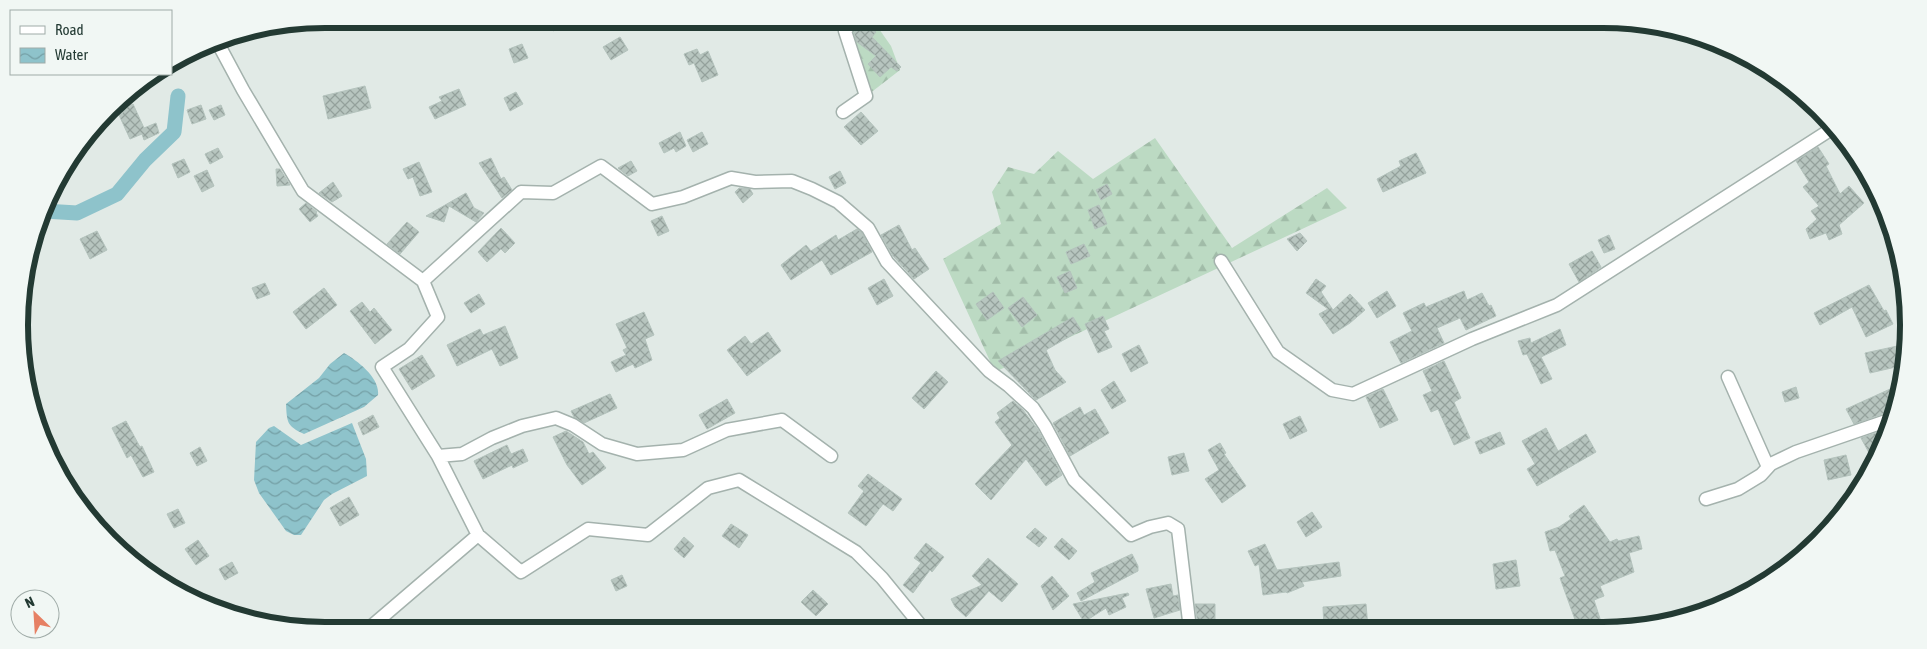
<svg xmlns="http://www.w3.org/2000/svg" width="1927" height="649" font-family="'Asap Condensed',sans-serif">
<defs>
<pattern id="forest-firs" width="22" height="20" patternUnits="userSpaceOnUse" patternTransform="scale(1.25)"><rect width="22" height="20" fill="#bcdac3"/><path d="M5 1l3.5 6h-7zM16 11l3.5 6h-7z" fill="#a1bca8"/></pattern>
<pattern id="water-waves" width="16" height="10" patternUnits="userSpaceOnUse" patternTransform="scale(1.25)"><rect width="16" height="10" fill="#8ec3cb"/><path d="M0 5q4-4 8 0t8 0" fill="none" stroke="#749fa5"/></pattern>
<pattern id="building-cross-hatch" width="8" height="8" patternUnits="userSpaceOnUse" patternTransform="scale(1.25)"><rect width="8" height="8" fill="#b7c5bf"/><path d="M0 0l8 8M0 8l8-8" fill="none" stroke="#94a19c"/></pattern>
</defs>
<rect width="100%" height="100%" fill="#e1eae6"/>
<path fill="url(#forest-firs)" d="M833,19h39l19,27 9,24 -31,24z
M1155,138l77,110 95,-60 20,20 -352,164 -52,-113 58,-35 -9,-32 16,-25 26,7 24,-23 35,28z"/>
<path fill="url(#water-waves)" d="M344,353c14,8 36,25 34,42l-14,12 -60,27c-17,-8 -17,-11 -18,-30l33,-26 11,-14z
M352,423l14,36 1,17 -35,18 -8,6 -23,35h-7l-8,-4 -27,-38 -5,-13 2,-38 13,-14 5,-2 27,19z"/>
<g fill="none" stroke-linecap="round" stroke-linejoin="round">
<path stroke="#8ec3cb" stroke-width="15" d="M44,211l33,2 40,-19 28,-34 29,-28 4,-36"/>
</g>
<path fill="url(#building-cross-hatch)" stroke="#b4c3bd" d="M547,19h29l-23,12z
M862,21l14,11 -4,5 29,30 -4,4 -6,-4 -11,10 -12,-13 8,-8 -19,-14 -3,-9z
M620,37l8,13 -17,10 -8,-13z
M522,44l6,14 -14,5 -5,-14z
M697,49l3,6 8,-4 10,24 -16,7 -8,-19 -5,2 -5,-11z
M365,86l6,22 -43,11 -5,-23z
M459,89l7,16 -31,14 -6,-12 13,-6 -3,-4z
M516,92l7,12 -13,7 -6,-13z
M133,104l11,24 12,-5 3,10 -15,7 -2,-6 -12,5 -11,-24 4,-2 -2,-3z
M201,105l5,14 -14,5 -5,-14z
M221,105l4,10 -11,5 -5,-10z
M861,112l17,19 -17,14 -17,-18z
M680,132l6,14 -10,6 -2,-4 -10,5 -5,-10z
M702,132l6,12 -15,8 -6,-12z
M1818,147l11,17 -3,2 14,28 9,-8 15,17 -25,22 3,9 -13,6 -3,-7 -16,6 -4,-10 11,-10 -6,-8 8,-5 -16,-19 6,-5 -13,-21z
M218,148l5,9 -13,7 -5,-10z
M1416,153l10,20 -43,19 -6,-13 24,-13 -2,-5z
M491,158l10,21 3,-2 8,13 -10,8 -23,-35z
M184,159l6,13 -12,6 -6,-14z
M631,161l6,10 -9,5 -10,-8z
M419,162l13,30 -12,4 -7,-19 -5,2 -5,-10z
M276,169h4l10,16 -13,1z
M207,170l7,16 -12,6 -8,-16z
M840,171l6,12 -11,6 -6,-12z
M333,182l9,14 -10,6 -13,-9z
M1107,184l5,10 -11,6 -5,-10z
M739,188l11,1 3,5 -10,9 -8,-11z
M466,193l8,15 10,5 -8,9 -27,-16 -5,16 -18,-6z
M306,203l11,9 -1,1 2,3 -8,6 -11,-13z
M1099,205l8,19 -12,5 -7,-19z
M662,216l7,15 -11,5 -7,-15z
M407,222l12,10 -19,22 -13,-10z
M899,225l13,25 3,-2 14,21 -15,10 -21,-23 -12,-21z
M501,228l14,15 -10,10 -4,-4 -14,13 -9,-10z
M857,229l5,4 10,19 -41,23 -9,-15 -31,20 -10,-15 25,-20 5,6 25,-16 2,5z
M97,231l10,19 -17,9 -10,-20z
M1300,233l7,8 -10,10 -10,-12z
M1609,235l6,14 -11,4 -6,-13z
M1084,244l6,12 -19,8 -5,-12z
M1592,251l9,16 -22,15 -10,-18z
M1070,271l7,17 -12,5 -8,-16z
M884,279l9,17 -16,9 -9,-17z
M1316,279l10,7 -5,6 12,18 17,-16 15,16 -15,13 -17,11 -14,-20 9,-5 -22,-16z
M265,283l5,11 -13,5 -5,-11z
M1869,285l15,26 2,-1 7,14 -27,13 -14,-30 -32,18 -6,-12z
M324,288l13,17 -31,24 -13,-17z
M1387,291l9,15 -19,12 -9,-15z
M1464,291l3,9 15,-7 7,13 2,-1 5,11 -30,14 -6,-12 -23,10 7,15 -43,20 -11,-21 22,-11 -9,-18 21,-10 2,4z
M993,292l11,16 -17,12 -11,-16z
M479,294l6,10 -14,9 -7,-10z
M1023,297l14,18 -15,12 -14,-19z
M362,302l8,10 4,-4 18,22 -17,14 -25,-33z
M644,312l10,23 -9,4 7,21 -17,8 -2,-4 -17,8 -5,-10 15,-7 -3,-5 4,-2 -11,-24z
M1103,316l6,13 -5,2 8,16 -14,6 -13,-29z
M1073,317l8,13 -35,20 9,20 11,12 -30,18 -38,-39z
M505,326l13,32 -18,8 -8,-17 -35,17 -10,-21 33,-16 3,6z
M1560,329l6,16 -25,12 11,22 -11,5 -14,-30 -4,1 -5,-14 12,-3 1,5z
M768,332l13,19 -34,25 -20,-26 18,-14 6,8z
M1139,345l9,18 -17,9 -9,-18z
M1902,345l-2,21 -30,7 -5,-20z
M422,355l13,21 -23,14 -13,-21z
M1444,361l17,37 -7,4 16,36 -16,7 -16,-36 -7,3 -8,-17 9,-4 -9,-20z
M936,371l12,11 -24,27 -12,-11z
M1114,381l12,20 -14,8 -11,-19z
M1899,385l-1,18 -2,6 -42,15 -8,-15z
M1796,387l3,11 -14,4 -3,-10z
M1383,389l15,31 -18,8 -14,-31z
M610,394l7,14 -33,15 -10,-6 -3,-6z
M727,399l8,14 -28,16 -8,-14z
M1013,401l10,9 15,20 24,45 -16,11 -20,-27 -35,41 -16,-16 37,-39 -17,-23 5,-4 -3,-5z
M1080,407l4,8 11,-6 14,24 -39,23 -17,-33z
M373,415l6,12 -16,8 -5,-12z
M1300,416l7,15 -17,8 -7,-15z
M126,421l14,26 2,-1 12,26 -11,5 -12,-22 -4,3 -15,-30z
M1546,428l12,23 28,-17 10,18 -59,34 -10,-17 8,-5 -13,-23z
M1885,430l1,3 -12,29 -13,-24z
M566,431l17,11 6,12 4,-2 13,16 -24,17 -15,-20 -14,-28z
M1500,432l5,12 -25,10 -5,-12z
M1220,443l6,10 -2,1 22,32 -24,17 -17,-24 14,-9 -11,-20z
M507,445l4,9 12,-5 5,12 -15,7 -1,-3 -29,14 -9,-18z
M200,447l7,14 -10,5 -7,-13z
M1184,453l5,18 -17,4 -4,-18z
M1846,455l5,20 -23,5 -4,-20z
M868,474l34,25 -9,12 -10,-7 -17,22 -18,-13 16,-22 -6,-5z
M349,497l10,18 -19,11 -10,-18z
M1584,505l26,37 7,-3 1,2 21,-5 3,13 -13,4 5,19 -34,14 4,10 -10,4 9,28h-25l-18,-50 5,-2 -10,-26 -5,1 -5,-19 14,-5 12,-8 -2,-3z
M178,509l7,14 -11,5 -7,-14z
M1312,512l10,15 -16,10 -9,-15z
M731,524l17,11 -9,13 -17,-12z
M1035,528l12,10 -8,9 -13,-10z
M684,537l10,9 -10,12 -10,-9z
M1062,538l15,13 -8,9 -15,-13z
M198,540l11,16 -13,9 -11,-16z
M926,543l18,14 -12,15 -2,-2 -17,23 -10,-8 18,-22 -7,-5z
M1265,544l12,26 62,-8 2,14 -39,6 2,4 -17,7 -1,-1 -23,3 -4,-31 -4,2 -7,-15z
M1132,554l6,12v5l-57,30 -4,-8 18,-11 -4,-9z
M988,558l30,26 -16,18 -13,-11 -23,26 -11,-10 -4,-8 31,-14 -10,-9z
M1516,560l4,26 -24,3 -3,-25z
M232,562l6,11 -13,7 -6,-11z
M622,575l5,11 -11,5 -5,-11z
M1052,576l17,20 -16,14 -12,-24z
M1171,584l2,12 5,-1 2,15 -26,8 -8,-29z
M813,590l15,14 -12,12 -15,-14z
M1128,593l1,2 -7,3 4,9 -17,8 -3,-7 -22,14 -11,-18z
M1195,604h20v20l-17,1z
M1366,604l2,24h-44l-1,-21z"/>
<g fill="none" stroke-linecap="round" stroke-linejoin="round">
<defs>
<path id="minor" d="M219,40l2,9 22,41 60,101 120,90 98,-89 32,1 48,-27 51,38 31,-7 48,-19 24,4 37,-1 20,8 26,13 30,26 19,34 102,109 20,15 24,22 12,18 29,54 57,55 19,-8 18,-4 10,6 12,100
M843,112l23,-16 -21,-65 9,-12
M1221,261l57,91 54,38 21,4 119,-55 85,-34 273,-175
M423,281l15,36 -29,32 -27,18 56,89 40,79
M1728,377l40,90
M438,456l24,-2 30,-16 30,-12 34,-8 17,7 29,19 35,10 46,-4 44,-20 55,-10 49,36
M1706,499l32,-10 23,-14 10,-11 25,-12 96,-33
M367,630l111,-95 43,37 67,-43 60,6 60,-47 31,-8 117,72 26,26 40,49v2"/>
</defs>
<use href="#minor" stroke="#a4b2ad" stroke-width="15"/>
<use href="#minor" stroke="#fff" stroke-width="12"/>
</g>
<path d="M0 0H1927V649H0ZM325 28H1603A297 297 0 0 1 1900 325V325A297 297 0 0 1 1603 622H325A297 297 0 0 1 28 325V325A297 297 0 0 1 325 28Z" fill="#f1f7f4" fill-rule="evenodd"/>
<path fill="none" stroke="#233a33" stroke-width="6" d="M325 28H1603A297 297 0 0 1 1900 325V325A297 297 0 0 1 1603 622H325A297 297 0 0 1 28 325V325A297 297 0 0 1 325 28Z"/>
<rect x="10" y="10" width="162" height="65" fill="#f1f7f4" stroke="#9faba7"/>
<rect x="20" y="26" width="25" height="8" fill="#ffffff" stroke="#9faba7"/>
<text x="55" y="35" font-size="15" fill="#233a33">Road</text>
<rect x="20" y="48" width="25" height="15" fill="url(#water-waves)" stroke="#9faba7"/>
<text x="55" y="60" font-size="15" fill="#233a33">Water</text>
<g transform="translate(35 614) rotate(335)"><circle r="24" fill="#f1f7f4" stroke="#9faba7"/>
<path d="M0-4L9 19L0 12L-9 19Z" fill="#e68064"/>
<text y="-8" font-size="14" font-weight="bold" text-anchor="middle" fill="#233a33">N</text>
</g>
</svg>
